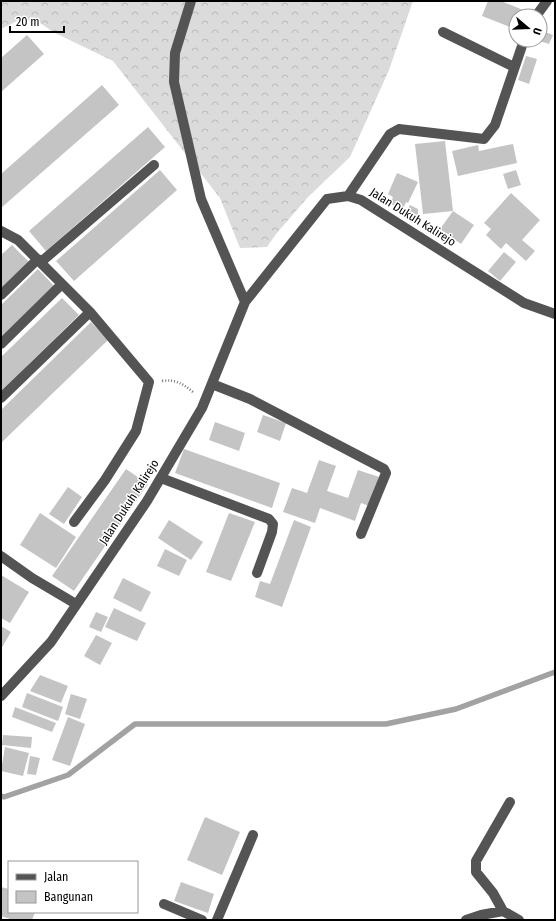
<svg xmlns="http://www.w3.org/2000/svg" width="556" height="921" font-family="'Fira Sans Condensed',sans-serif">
<defs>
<pattern id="forest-crowns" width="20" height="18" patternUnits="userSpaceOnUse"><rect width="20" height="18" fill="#dbdbdb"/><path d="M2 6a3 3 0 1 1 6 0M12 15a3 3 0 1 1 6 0" fill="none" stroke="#bababa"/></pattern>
</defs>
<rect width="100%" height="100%" fill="#fff"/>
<path fill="url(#forest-crowns)" d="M1,1h412l-24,69 -39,87 -42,40 -32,37 -9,13 -27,1 -20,-50 -107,-137 -60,-29 -14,-10 -18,-3 -20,10z"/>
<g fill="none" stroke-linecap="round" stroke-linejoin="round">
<path stroke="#a2a2a2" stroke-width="5.5" d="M1,796l3,1 64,-22 67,-51h251l70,-15 99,-37"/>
</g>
<path fill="#c4c4c4" d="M488,1h13l22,9 -3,6h-4l-1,13 -33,-13z
M540,30l13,5 -4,9 -9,-3z
M27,35l17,19 -43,38v-34z
M526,56l11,3 -8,25 -11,-4z
M102,85l17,20 -118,103v-34z
M148,127l17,20 -119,104 -17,-20z
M445,141l8,70 -30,3 -8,-70z
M513,144l4,19 -59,13 -6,-25 26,-6 1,6z
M160,170l17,20 -103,91 -18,-20z
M516,170l5,15 -13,4 -5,-15z
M397,173l21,9 -10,21 -2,-1 -3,7 -13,-5 3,-7 -5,-3z
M511,193l29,27 -18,20 13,11 -9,10 -20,-18 -5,6 -15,-14 5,-6 -7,-6z
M410,205l8,4v13l-14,-7z
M453,211l21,14 -13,19 -21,-15z
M12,245l17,17 -28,27v-34z
M504,252l12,10 -16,19 -12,-10z
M38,269l17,18 -54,52v-34z
M62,298l17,17 -78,76v-34z
M91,322l17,18 -107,103v-33z
M263,415l23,8 -6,18 -23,-9z
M215,422l30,11 -6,18 -30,-11z
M184,449l96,34 -8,25 -97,-35z
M319,460l17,6 -9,25 21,7 10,-28 21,7 -10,29 -8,-3 -6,18 -35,-13 -5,15 -32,-11 9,-24 15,5z
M126,469l22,15 -74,107 -22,-15z
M68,487l14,10 -18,27 -15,-10z
M40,513l36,24 -20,31 -36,-23z
M229,513l26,9 -24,59 -25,-9z
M169,520l34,22 -12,18 -33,-22z
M294,520l17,7 -29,80 -27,-10 5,-16 10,3z
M165,549l22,11 -8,16 -22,-10z
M1,575l28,17 -19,31 -9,-5z
M123,578l28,14 -10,20 -28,-14z
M114,608l32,15 -9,18 -32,-14z
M96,612l12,5 -7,15 -12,-5z
M1,626l10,6 -10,17z
M96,635l16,8 -12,22 -16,-9z
M40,675l28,11 -7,17 -31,-12z
M27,693l36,14 -5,14 -36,-14z
M71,694l16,5 -7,20 -15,-5z
M15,707l41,16 -4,9 -40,-15z
M68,717l17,7 -15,42 -18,-6z
M3,735l29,2 -1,11 -29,-3z
M5,747l24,6 -6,23 -22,-5z
M30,756l10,2 -4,17 -9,-1z
M205,817l35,15 -18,43 -35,-15z
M181,882l33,12 -6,19 -34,-12z
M1,887l8,2v23h26l-3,8h-19l-12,-4z"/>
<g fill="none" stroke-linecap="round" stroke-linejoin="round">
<path stroke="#767676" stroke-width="2.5" stroke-dasharray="1 2" stroke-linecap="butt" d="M162,381c14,-2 21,3 31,11"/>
<path stroke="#545454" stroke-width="10" d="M536,16l11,-15
M443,32l71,35
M348,196l42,-62 9,-5 85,10 11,-14 29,-85
M1,231l17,9 72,72 59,70 -13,49 -31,49 -31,42
M41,262l113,-97
M1,295l37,-36
M245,302l82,-103 21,-3 13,4 163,103 31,11
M1,344l61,-60
M212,384l38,15 134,70 2,4 -25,61
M1,398l89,-86
M161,478l108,41 4,5 -1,8 -15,41
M1,556l31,22 44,26
M1,696l50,-54 96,-141 55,-93 43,-106 -44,-103 -27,-117 1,-29 16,-52
M164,904l38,16
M503,911l-10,-18 -17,-21v-11l34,-59
M217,920l36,-85
M466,920l15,-5 22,-4 16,9"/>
</g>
<g text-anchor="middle" stroke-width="3" stroke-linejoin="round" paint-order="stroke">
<g font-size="12" fill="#000" stroke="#fff">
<text transform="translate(413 217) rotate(32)" y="4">Jalan Dukuh Kalirejo</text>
<text transform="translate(129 502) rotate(-57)" y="4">Jalan Dukuh Kalirejo</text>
</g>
</g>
<rect width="556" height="921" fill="none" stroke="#000000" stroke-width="4"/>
<rect x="8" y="861" width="130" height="52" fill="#ffffff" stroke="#999999"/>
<rect x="16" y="874" width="20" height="6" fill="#545454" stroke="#999999"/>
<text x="44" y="881" font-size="12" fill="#000000">Jalan</text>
<rect x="16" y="891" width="20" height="12" fill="#c4c4c4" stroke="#999999"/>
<text x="44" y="901" font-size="12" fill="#000000">Bangunan</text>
<g transform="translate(528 28) rotate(109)"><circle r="19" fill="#ffffff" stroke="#999999"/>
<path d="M0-3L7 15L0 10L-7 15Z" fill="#000000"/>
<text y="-6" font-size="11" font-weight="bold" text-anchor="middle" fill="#000000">U</text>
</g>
<path d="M10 26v6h54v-6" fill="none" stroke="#000000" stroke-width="2"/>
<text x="16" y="26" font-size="12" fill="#000000" stroke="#ffffff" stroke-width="3" paint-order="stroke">20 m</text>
</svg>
